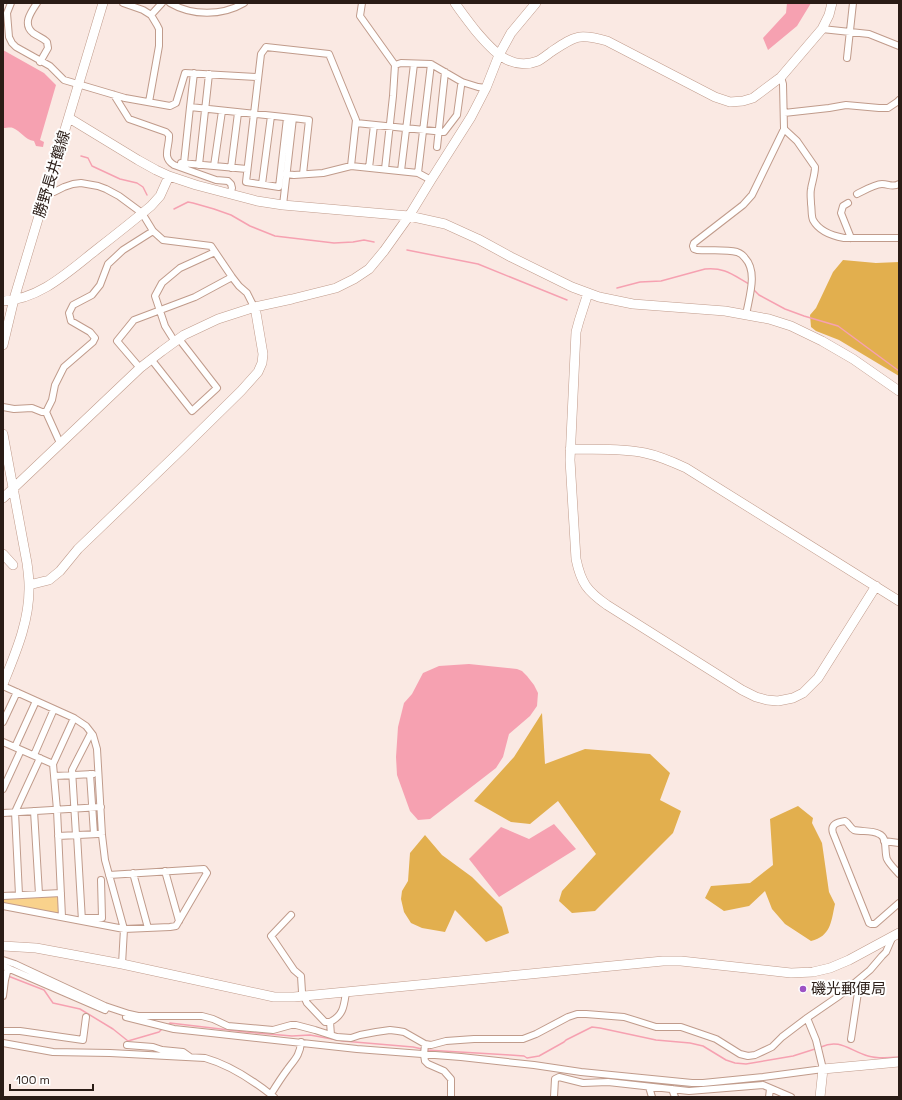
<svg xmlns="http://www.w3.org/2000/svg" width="902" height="1100" font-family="'Space Grotesk','Noto Sans JP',sans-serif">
<rect width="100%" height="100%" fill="#fae9e3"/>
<path fill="#f9d28c" d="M58,896l1,17 -55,-9v-6z"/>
<path fill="#e2af4e" d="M843,260l33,3 23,-1v114l-60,-36 -23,-9 -5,-4 -1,-12 6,-7 17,-36z
M542,713l3,51 40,-15 65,5 20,19 -10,27 21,11 -8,22 -78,78 -23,2 -13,-12 3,-10 34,-37 -38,-53 -28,23 -19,-2 -37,-21 40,-44z
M798,806l15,12 -1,5 10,20 7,49 6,12c-4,18 -4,32 -24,37l-26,-17 -13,-15 -7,-18 -16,15 -25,5 -19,-13 6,-12 39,-3 23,-18 -3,-46z
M425,835l17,20 30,22 30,30 7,26 -23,9 -31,-32 -10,22 -23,-4 -11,-5 -7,-11 -3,-13 1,-8 6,-10 2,-28z"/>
<path fill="#f6a1b1" d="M787,3h24l-14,23 -29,24 -5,-12 23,-25z
M3,50l41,23 12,12 -16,55 4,2 -1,5 -7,-1 -2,-5c-9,-1 -13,-10 -21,-13 -3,-1 -6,0 -10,0z
M469,664l48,5 5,2 5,5 7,9 4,8 -1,13 -7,10 -21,18 -6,23 -7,11 -66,51 -12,1 -8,-9 -13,-36 -1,-18 2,-30 6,-24 8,-9 11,-21 16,-7z
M554,824l22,25 -77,48 -30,-38 32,-32 28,12z"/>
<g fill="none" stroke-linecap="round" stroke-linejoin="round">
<path stroke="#f6a1b1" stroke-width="1.5" d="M81,156l7,2 4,8 28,13 17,4 6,4 4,8
M174,209l14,-7 5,1 21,6 17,6 19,11 25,10 59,7 19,-1 11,-2 10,2
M407,250l71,14 89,36
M617,288l23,-6 21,-1 44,-12c19,-2 28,6 44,15
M754,290l5,5 26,14 19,7 34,10 61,45
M8,976l36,14 9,13 27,6 33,20 15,12 31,-9 4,-4
M168,1025l2,-2 76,9 46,4 18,-1 33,6 70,6 9,2
M821,1047c19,-9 29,4 47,9 10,3 20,2 31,1
M426,1050l84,5 14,1 3,2 12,-2 25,-14 2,-2 26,-13 8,1 56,12 34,3 13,3 23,14 9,3 11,1 47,-8 22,-7"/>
<defs>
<path id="street" d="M11,3l-4,10 2,24 3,6 4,4 34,19 14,14 61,18 45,8 6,-3 9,-30 73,4
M37,3c-6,9 -15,21 -4,30 4,3 10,5 14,9l1,6 -8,14
M123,3l20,7 8,5 6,10 2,4v17l-10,56
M170,3c22,13 52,13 74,0
M362,3l-2,13 35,49 -2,31 -8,73
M151,15l11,-12
M822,29l47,5 30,12
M847,58l6,-55
M395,65l6,-2 30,1 31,18 16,5 8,1
M114,95l15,24 37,13 3,3c1,12 -8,22 5,30l42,15 12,1 3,3 1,4 -2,6
M190,107l4,-34
M784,113l45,-5 17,-3 33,3h9l9,-6 2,-2
M287,118l-8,69 -33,-5 15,-128 5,-7 63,7 27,66 -5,46
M293,118l16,2 -6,54
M356,123l88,9 13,-17 4,-29 1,-4
M784,129l13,12 18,26c0,8 -3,15 -4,22 -1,5 0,10 0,15 1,5 0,11 2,16 6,11 20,16 31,18h55
M437,147l8,-75
M181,163l66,6
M184,163l6,-56 103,11 -10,87
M199,165l10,-91
M214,166l8,-55
M231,168l7,-55
M369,168l5,-43
M401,171l13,-107
M418,173l13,-109
M286,174l8,1 29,-2 28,-7 67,7 13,7
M262,184l9,-68
M47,191l7,1 10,-5 9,-3 8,-1 17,3 8,3 13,7 23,17 11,18 10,9 48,6 21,31 7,9 8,7 5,10 3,4
M857,194c6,-3 18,-10 25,-10 7,0 10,4 17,0
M848,203l-5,3 -2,7 10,25
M746,315c3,-18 12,-43 -1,-57 -2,-3 -5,-5 -8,-6 -12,-3 -27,-1 -40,-2l-3,-1 -1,-3 1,-3 49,-38 9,-10 32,-66 -1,-45 -2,-7
M175,342l-10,-16 -10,-30 7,-13 18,-15 35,-16
M151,359l41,52 25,-23 -38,-49
M140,368l-23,-27 17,-21 61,-23 37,-20
M3,407l11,2 18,-1 10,4h4
M46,412l6,-12 3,-15 9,-18 29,-25 2,-4 -5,-6 -19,-11 -2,-8 4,-8 19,-10 8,-10 8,-21 15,-14 30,-19
M46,412l14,31
M3,686l71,32 12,8 7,9 4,14 5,86 3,25 19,69 -2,35
M3,722l14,-30
M3,742l50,22
M15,747l21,-46
M34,755l20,-46
M90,774l4,60
M55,776l38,-2
M3,789l18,-39
M34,811l5,83
M3,813l98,-6
M76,835l-4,-65 19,-37
M77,835l5,86
M58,836l40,-2
M884,841l15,2
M165,871l14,50
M133,873l15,55
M899,874c-4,-5 -9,-9 -12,-15 -3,-7 1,-22 -8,-25 -8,-4 -17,-2 -25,-4 -4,-2 -5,-7 -9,-9 -7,1 -15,3 -12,12l36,90 2,1h4l24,-21
M19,895l-4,-83 25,-54
M3,896l58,-3
M3,906l121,23 46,-2 6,-1 31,-53 -3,-4 -95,6
M291,915l-20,21 23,34 7,6 1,16 5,11 18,19h5l1,13
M62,917l-5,-107 -4,-46 21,-46
M82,918h20l-1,-38
M3,960l12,4 90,42 24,8 9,2h64l11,3 15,7 45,4 18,-5h5l19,5 22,7 14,1 9,-3 16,-3 14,-2 8,1 6,1 21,12 6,1 15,-4 28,-2h49l13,-5 32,-17 9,-3h9l38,3 32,10h25l35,12 24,15 8,2 7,-1 17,-8 10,-10 25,-19 32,-22 31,-26 12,-14 4,-4 7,-16
M3,966l102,44
M3,996l2,-16 3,-12
M126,1017l48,12 37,4 146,16 104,8 73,8 47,7 111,11h11l60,-6 60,-8 -7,-29 -9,-22
M330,1022c14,-7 14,-17 16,-30
M3,1031h17l63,9 3,-23
M851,1039l9,-60
M3,1043l50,9 57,1 95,5c25,7 49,23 69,39
M425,1044l-1,11 1,6 3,3 16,7 7,8v18
M127,1045l26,2 9,3 21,2 7,5
M649,1087l3,10
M672,1089l3,8
M271,1094c5,-8 10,-16 16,-24 7,-10 13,-14 14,-28
M554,1097l1,-18 4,-2 24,6 25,-1 81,9 74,-6 28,12
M769,1097l1,-8"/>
<path id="secondary" d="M455,3c6,9 13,18 20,27 16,19 35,42 63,31 4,-2 9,-6 13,-9 24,-16 27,-19 56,-11l108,56 15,5 13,-1 10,-3 28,-21 41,-48 7,-14 3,-12
M69,118l69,42 18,10 13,6 27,9 61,16 26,4 126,11 36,8 33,15 33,18 61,30 27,10 34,7 92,7 44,8 22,7 31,15 31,18 46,32
M588,293l-9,28 -3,11 -6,128 6,99c5,24 11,32 31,46l135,85 14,7 11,3 11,1 15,-3 10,-5 15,-15 58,-92
M3,301c37,-2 65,-29 93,-51 18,-14 37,-29 55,-44l9,-10 9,-20
M3,345l11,-46 89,-296
M3,434l24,129c1,8 2,15 2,22 1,35 -13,67 -26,99
M570,449c25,1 51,-1 75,4 15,3 28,9 41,15l213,133
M3,498l137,-130 22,-17 22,-16 34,-16 37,-12 37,-8 44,-11 18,-9 15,-10 15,-18 25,-35 22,-36 40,-63 15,-29 13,-33 12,-22 25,-30
M3,554l10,11
M29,585l20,-5 11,-9 18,-22 104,-100 59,-58 17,-19 4,-9 1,-9 -8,-47
M3,946l33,2 86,16 152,33h20l369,-36h18l110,12 22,-1 17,-4 19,-8 50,-27
M820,1097l3,-28 76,-7"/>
</defs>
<use href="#street" stroke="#c09b8b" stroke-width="8"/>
<use href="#secondary" stroke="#c09b8b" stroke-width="10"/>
<use href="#street" stroke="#fff" stroke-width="6"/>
<use href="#secondary" stroke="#fff" stroke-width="9"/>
</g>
<circle fill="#9d52c4" stroke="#fff" stroke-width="1.5" cx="803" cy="989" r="4"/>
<g text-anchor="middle" stroke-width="4" stroke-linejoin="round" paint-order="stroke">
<g font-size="15" fill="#2a1c16" stroke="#fff">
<text transform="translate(52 174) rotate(-73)" y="5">勝野長井鶴線</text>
</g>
<g font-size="15" fill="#2a1c16" stroke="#fff" text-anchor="start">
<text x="811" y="994">磯光郵便局</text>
</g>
</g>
<rect width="902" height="1100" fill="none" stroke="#2a1c16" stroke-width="8"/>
<path d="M10 1084v6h83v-6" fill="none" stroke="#2a1c16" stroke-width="2"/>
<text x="16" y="1084" font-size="12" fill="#2a1c16" stroke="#ffffff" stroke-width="3" paint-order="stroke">100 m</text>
</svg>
